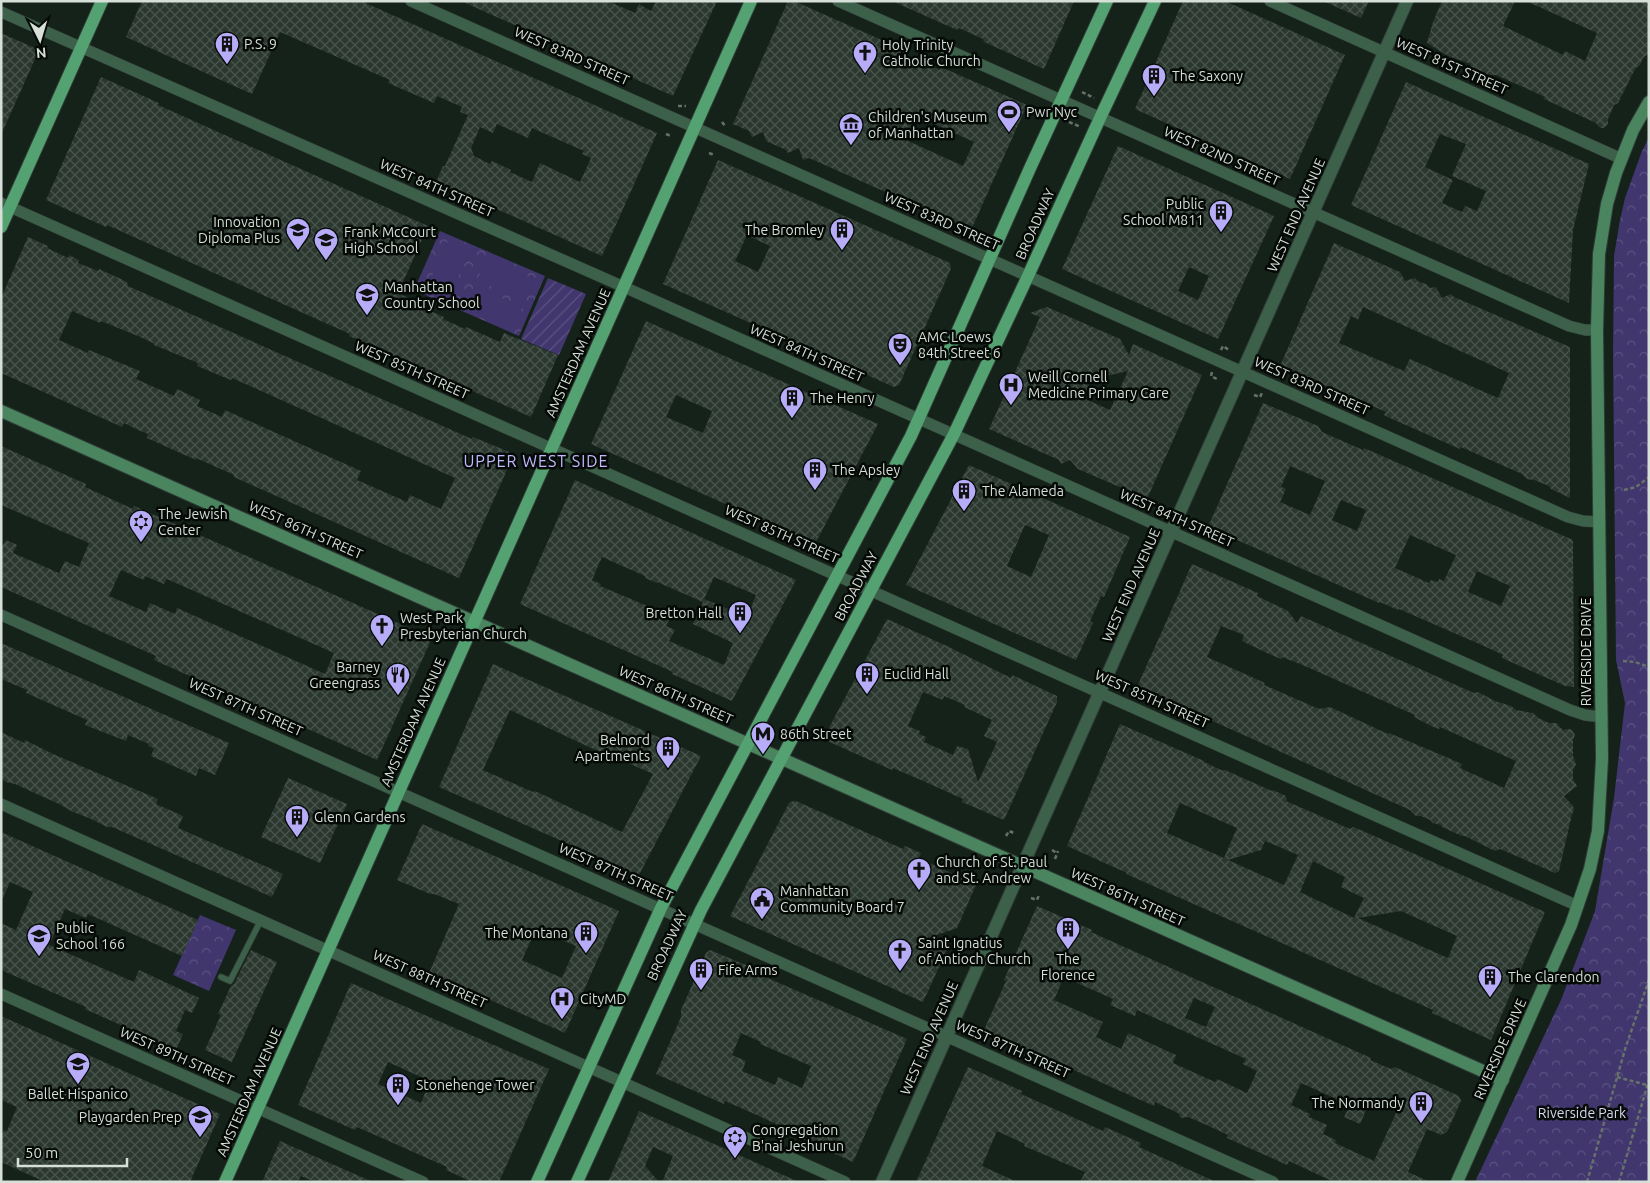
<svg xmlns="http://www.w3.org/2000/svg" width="1650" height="1183" font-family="Ubuntu,sans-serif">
<defs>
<pattern id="park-crowns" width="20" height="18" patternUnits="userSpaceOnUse" patternTransform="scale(1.25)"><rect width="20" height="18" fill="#41366e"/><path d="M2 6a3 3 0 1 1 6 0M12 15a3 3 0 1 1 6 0" fill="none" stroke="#5c5382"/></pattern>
<pattern id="garden-furrows" width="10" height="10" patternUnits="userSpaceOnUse" patternTransform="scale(1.25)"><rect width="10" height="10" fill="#41366e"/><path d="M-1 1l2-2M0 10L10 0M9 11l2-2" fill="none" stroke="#5c5382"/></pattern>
<pattern id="building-cross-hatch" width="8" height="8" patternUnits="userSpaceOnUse" patternTransform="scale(1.25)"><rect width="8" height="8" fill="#2b382f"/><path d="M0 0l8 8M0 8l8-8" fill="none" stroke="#49544d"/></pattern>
</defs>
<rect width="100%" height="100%" fill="#15221a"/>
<path fill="url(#park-crowns)" d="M1649,137v1045h-174l86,-182 34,-89 19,-113 11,-95 -9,-43 -3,-307 1,-97 6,-36 5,-22 17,-47z
M440,231l105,45 -26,60 -105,-46z
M200,915l36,15 -27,61 -36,-16z"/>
<path fill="url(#garden-furrows)" d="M548,278l38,16 -27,61 -38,-16z"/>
<path fill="#41366e" d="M447,242l22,10 -21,47 -22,-10z
M487,258l47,21 -10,22 -47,-21z
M475,286l47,21 -10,21 -47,-21z"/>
<path fill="url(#building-cross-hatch)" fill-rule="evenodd" d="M142,1h219l296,132 -55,123 -166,-74 7,-16h2l23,-51 -8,-3 2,-5 -25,-11 -3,7 -46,-20 2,-3 -110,-48 -28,62 -126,-57zM497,124l31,14 4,-10 52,23 -2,3 9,4 -11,24 -40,-19 -8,19 -22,-10 1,-2 -19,-9 -2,3 -16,-8 -3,-8 9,-21 13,6z
M461,1h147l27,12 4,-9 12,7 5,-10h61l-44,95z
M788,1h6l110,49 -2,3 38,17 1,-3 86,38 -56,125 -162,-72 -6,2 -4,-12 -11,5 -2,-3 -20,-9 -3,-9 -11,5 -3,-6 -16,-7zM919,117l55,25 -11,24 -55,-25z
M892,1h182l-30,68 -60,-27 -1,-3 -24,-11 -2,2z
M1183,1h42l120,54 -55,124 -155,-70z
M1323,1h46l-8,17z
M1442,1h73l-12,25 60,29 2,-4 20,10 12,-28 -71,-32h123v52l-6,5 -3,7 -5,4 -17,34 -4,2 -6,14v5l-4,4h-3l-3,-2 -2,-3 -52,-24 1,-2 -13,-6 -36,-16h-9l-18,-8 2,-3 -23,-8 -21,-13 6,-21z
M1,33l38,17 -38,85z
M101,77l58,26 -1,2 270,121 -30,67 20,9 -1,3 27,12 -1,2 22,10 1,-2 34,15 4,-9 54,22 -27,62 -182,-81 1,-2 -243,-109 -1,2 -60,-27z
M1406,82l183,82 -16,66 -4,73 -218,-98zM1440,134l26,10 -14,32 34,15 -9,20 -12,-5 -3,6 -20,-9 11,-23 -28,-13z
M1118,146l156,70 -56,123 -156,-70zM1189,267l20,9 -11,24 -20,-9z
M718,160l232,103 1,5 -5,12 -47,105 -5,2 -231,-103zM747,235l23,11 -12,26 -23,-11z
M28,237l20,9 -1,2 21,10 1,-3 10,5 -1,3 20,8 1,-2 22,10 6,3 1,4 193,86 151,67 1,-2 41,17 -55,124 -225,-101v-2l-38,-17v2l-49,-22 1,-4 -12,-5 -12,-6 -2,4 -121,-54v-75zM72,311l28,12 1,-2 37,15 17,8 -1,1 44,18 -1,3 34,14 1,-2 223,100 -14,31 -31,-14 -3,7 -50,-22 4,-9 -136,-61 -3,7 -25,-11 3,-6 -23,-11 -3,7 -38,-17 4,-8 -51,-21 -1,3 -29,-13z
M1334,243l66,29 5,9 10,-3 4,4 7,2 4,4 6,-1 6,11 9,-4 3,3 116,50v151l-19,-9 -2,-3 -15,-6 -7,-1 -5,-5 -61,-27 -1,2 -70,-31 -6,-3 2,-3 -106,-46zM1363,307l146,66 -11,25 -88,-39 -6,12 -65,-28 12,-27 7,4z
M1047,307l73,32 9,16 4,-11 69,31 -55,124 -69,-30 -8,-9 -9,4 -2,-4 -70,-31 51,-112 -10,-4zM1128,371l-18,39 -27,-12 11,-24 8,3z
M646,321l232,103 -63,120 -224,-100zM676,395l36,16 -9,22 -37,-16z
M1263,403l55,23 4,6 41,18 1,-2 209,92 1,147 -9,-1 -63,-28 1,-3 -19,-9 -85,-37 -1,1 -18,-8 -1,1 -171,-76zM1290,466l35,15 -15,34 -30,-13 6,-13 -5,-2zM1341,500l25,10 -9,21 -25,-11zM1410,535l46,20 -12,26 -5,-2 -1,3 -7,-2 -2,3 -34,-15zM1477,571l33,15 -9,20 -33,-14z
M1,446l85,38 -1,3 48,22 1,-3 298,132 -55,122 -223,-100 2,-4 -155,-69v-39l5,-8 11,5 -4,8 46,20 6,-12 14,6 10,-24 -88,-38zM121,570l23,10 1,-4 19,8 3,-5 167,74 -9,21 -148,-66 -2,6 -25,-11 -4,9 -37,-16z
M969,465l161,72 -26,60 -3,-1 -5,12 -6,13 3,2 -17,37 -170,-75zM1025,525l24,10 -18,42 -24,-11z
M575,480l221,100 -64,121 -60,-27 1,-2 -153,-68zM602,557l43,19v2l12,5v-1l46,20 -10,22 40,19 -9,22 -55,-24 6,-11 -9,-4 5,-10 -71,-30 1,-2 -9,-4zM714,577l42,18 -9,22 -43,-18z
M1192,564l66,29 -1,3 31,15 9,12 4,-7 173,77 4,-1 17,9 16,5 5,4 17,3 5,5 11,5h7l7,7 6,-1 3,1 3,5 -2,5v16l3,8 -3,6v9l4,7 -13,10 9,10 1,4 -2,4 -13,57 -4,2 -55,-24 -5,2 -30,-15h-3l-20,-9 -1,-2 -8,-2 -3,-3 -9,-4h-5l-6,-6 -273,-123zM1221,626l23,9 -2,6 27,13 12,5 1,-2 23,9 110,49 -1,2 19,10 6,2 1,-2 76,34 -12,27 -44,-20 2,-4 -23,-10 -50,-21 -1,1 -58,-27 -11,2 -55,-24 1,-2 -58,-26z
M887,619l60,27 64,32 1,-3 45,21v6l-53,118 -42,-18 1,-3 -42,-19 -28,-12 -1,2 -69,-31zM923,692l20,8 1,-4 21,9 -1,2 28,13 -8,16 13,6 -19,40 -10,-33 -11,-3 -4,9 -29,-13 2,-5 -7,-3 1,-3 -12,-5z
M1,643l228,100 -14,32 -16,-7 -3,8 -45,-20 3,-8 -6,-2 1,-2 -21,-9 -2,6 -41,-16 2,-5 -61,-27 1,-3 -26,-11z
M493,664l208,92 -62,119 -200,-88zM510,710l94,44 2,-1 47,21 -31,58 -87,-41 -2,1 -50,-22z
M1120,724l84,37v1l17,8h4l47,21 1,-1 13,6 -1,1 2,1 -1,3 64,28 3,-2 10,4 182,81 -54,128 -59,-27 1,-3 -307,-136 1,-1 -60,-27zM1180,803l57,25 -13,30 -57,-25zM1265,841l33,14 -14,30 -56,-25 33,-10zM1313,861l32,16 -4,10 23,11 -10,20 -54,-26zM1401,911l56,25 -9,22 -90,-40z
M1,732l23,11 1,-3 28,14 105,45 -2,5 27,12 -5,12 105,46 -11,23 -160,-70h-5l-18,-9 -16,-6 -14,-8 -44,-20 -9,-2 -5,-3z
M288,778l59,26 -27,59 -59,-26z
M793,801h3l107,48 2,-3 16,7 -2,5 43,20 6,-2 6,2 2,7 -19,43 -23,8 16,7 -27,59 -193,-86 59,-113z
M422,824l197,87 -54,122 -136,-60 30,-69 -25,-10h-4l-33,-14zM536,929l40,17 -14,32 -40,-18z
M1,832l197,88 -16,36 -94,-42 -2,4 -21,-9 -16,36 85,37 5,-12 60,28 -7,15 -7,-3 -9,21 7,3 -7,16 -91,-41 1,-2 -85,-37v-47l15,7 17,-38 -23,-10 -9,20z
M1037,906l55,24 -1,2 280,126 -1,2 21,9 4,-2 64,29 2,5 -14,31 -6,3 -14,-6 -19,43 22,10h-96l-45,-21 -2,4 -60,-27 1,-3 -17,-8 -23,-10 -7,1 -3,-5 -23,-11 -1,4 -170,-76 22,-49 -2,-1zM1064,977l49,22 -3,6 25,11 2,-6 109,49 -3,5 14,7 -10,22 -30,-14 -2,3 -42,-19 3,-8 -48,-22 -7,16 -25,-12 7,-15 -49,-22zM1194,998l21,9 -9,20 -21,-9zM1301,1083l49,22 -6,12 16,7 11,-25 26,12 -23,50 -39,-18 1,-3 -13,-6 4,-9 -18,-8 1,-3 -19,-9z
M251,950l26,12 -45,100 -27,-12 16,-35 -3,-1 13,-28 3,-2z
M710,950l43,18 9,5 -1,2 146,64 -54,123 -76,-34 2,-3 -29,-13 -25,-11 -1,3 -68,-30 25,-57v-7l8,-18 17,-39zM741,1033l20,9 -1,2 51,22 -9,22 -24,-11 -3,8 -33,-14 4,-10 -14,-6z
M351,983l198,86 -50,113h-27l-26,-12 1,-3 -90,-40 -2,3 -57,-25zM388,1062l42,19 -9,22 -43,-19z
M1,1016l219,98 -30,68h-145l-44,-20v-26l3,-6 3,1 10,-24 -16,-7z
M968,1067l54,24 -1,3 60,27 22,10 2,-4 36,16 -2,4 77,35h-136l5,-10 -61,-26 1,-2 -28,-13 -15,35 35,16h-101z
M639,1111l91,40 69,31h-137l11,-26 -20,-9 -8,19 14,16h-51z
M280,1141l45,20 48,21h-58l-14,-6 -3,6h-36z"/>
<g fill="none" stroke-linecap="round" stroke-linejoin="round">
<defs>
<path id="service" d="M221,977l9,4 31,-61"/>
<path id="minor" d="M411,1l1157,516 15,4 17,1
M838,1l731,325 16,4h12
M1270,1l352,158
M1,12l623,275 946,423 15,5 17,2
M1,203l1577,703
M1,615l1272,567
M1,804l844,378
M1,994l422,188"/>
<path id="tertiary" d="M882,1182l525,-1181"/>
<path id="secondary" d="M1,411l1502,669
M1457,1182l114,-257 19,-56 8,-38 4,-72 -5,-429 2,-76 8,-50 9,-31 17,-43 16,-28"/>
<path id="primary" d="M1,227l101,-226
M225,1182l526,-1181
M537,1182l124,-274 250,-472 120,-270 76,-165
M577,1182l124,-272 253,-476 74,-158 72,-158 55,-117"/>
</defs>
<use href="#service" stroke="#303c35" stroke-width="7"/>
<use href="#minor" stroke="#303c35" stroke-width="12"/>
<use href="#tertiary" stroke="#303c35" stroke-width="14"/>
<use href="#secondary" stroke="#303c35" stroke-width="14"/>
<use href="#primary" stroke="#303c35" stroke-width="14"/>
<path stroke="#66716a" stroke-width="2.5" stroke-dasharray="4 2.5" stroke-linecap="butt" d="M1082,92l12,6
M678,106h8
M722,122l4,5
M1069,122l12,5
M666,134l5,2
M709,153l5,2
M1221,350l2,-4 6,4
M1266,365l7,4 -2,4
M1212,372l-1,4 6,3
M1254,395l6,2 2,-4
M1624,490l12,-3 13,-10
M1623,661l12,1 14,5
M1006,836l3,-5 5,2
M1052,850l5,3
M1055,859l3,-8
M989,873l-2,5 7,3
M1031,898l6,2 2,-5
M1617,1077l30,8
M1587,1182l39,-136 23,-66
M1619,1182l30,-102"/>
<use href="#service" stroke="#3c6049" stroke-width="5.5"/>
<use href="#minor" stroke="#3c6049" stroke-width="11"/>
<use href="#tertiary" stroke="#3c6049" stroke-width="12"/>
<use href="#secondary" stroke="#4a8560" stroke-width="12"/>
<use href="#primary" stroke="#54a271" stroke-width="12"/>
</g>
<defs>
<symbol id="building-pin" viewBox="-11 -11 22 30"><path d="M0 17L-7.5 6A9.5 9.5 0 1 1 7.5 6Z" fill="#b6acf8" stroke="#050a07"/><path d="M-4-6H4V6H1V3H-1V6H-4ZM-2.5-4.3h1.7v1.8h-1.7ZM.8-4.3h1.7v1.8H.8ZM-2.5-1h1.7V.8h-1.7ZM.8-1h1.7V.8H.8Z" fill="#111"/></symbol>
<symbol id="church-pin" viewBox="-11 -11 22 30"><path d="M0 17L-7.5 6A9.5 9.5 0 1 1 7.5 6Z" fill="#b6acf8" stroke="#050a07"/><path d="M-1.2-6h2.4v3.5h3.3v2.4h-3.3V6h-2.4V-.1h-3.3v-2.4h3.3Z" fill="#111"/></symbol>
<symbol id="stadium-pin" viewBox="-11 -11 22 30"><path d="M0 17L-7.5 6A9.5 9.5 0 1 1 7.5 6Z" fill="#b6acf8" stroke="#050a07"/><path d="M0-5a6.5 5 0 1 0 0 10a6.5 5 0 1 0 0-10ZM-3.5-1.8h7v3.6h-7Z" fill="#111"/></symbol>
<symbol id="museum-pin" viewBox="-11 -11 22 30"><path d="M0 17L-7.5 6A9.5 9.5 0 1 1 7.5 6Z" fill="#b6acf8" stroke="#050a07"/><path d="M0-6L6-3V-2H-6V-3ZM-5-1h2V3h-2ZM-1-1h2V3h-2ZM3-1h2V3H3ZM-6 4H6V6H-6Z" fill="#111"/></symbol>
<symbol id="school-pin" viewBox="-11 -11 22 30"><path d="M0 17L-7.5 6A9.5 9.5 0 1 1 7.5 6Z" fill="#b6acf8" stroke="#050a07"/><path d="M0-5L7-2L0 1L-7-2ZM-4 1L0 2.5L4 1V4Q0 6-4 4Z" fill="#111"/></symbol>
<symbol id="theatre-pin" viewBox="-11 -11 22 30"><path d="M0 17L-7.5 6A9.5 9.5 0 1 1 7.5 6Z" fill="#b6acf8" stroke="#050a07"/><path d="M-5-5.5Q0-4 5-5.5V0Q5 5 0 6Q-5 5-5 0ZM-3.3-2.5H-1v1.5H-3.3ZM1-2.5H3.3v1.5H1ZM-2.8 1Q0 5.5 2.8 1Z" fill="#111"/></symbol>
<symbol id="hospital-pin" viewBox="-11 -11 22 30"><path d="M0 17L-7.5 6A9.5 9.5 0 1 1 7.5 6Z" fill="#b6acf8" stroke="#050a07"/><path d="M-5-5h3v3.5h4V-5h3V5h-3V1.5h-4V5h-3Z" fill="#111"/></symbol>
<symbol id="synagogue-pin" viewBox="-11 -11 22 30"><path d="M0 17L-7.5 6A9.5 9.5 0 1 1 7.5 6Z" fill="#b6acf8" stroke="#050a07"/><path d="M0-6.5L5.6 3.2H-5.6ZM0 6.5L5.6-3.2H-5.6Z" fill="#111"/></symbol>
<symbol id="restaurant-pin" viewBox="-11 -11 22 30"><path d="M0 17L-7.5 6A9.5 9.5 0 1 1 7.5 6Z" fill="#b6acf8" stroke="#050a07"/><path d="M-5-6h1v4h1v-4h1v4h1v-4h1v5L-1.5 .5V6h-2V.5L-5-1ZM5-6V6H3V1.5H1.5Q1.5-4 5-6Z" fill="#111"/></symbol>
<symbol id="metro-pin" viewBox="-11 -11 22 30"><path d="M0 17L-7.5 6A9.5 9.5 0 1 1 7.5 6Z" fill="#b6acf8" stroke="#050a07"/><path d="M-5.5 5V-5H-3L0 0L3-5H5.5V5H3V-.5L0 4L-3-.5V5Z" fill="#111"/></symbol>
<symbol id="civic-pin" viewBox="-11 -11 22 30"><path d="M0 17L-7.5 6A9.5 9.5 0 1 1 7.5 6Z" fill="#b6acf8" stroke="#050a07"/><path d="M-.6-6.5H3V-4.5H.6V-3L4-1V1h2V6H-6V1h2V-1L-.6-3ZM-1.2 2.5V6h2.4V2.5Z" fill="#111"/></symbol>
</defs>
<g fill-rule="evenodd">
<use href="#building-pin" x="213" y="30" width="28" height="38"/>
<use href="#church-pin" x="851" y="39" width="28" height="38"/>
<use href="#building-pin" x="1140" y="62" width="28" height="38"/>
<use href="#stadium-pin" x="995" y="98" width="28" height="38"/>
<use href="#museum-pin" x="837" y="111" width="28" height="38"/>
<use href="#building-pin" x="1207" y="198" width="28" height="38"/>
<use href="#school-pin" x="284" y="216" width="28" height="38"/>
<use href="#building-pin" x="828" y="216" width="28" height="38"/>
<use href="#school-pin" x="312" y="226" width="28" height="38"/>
<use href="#school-pin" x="353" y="281" width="28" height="38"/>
<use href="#theatre-pin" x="886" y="331" width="28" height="38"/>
<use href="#hospital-pin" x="997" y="371" width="28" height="38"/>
<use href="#building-pin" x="778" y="384" width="28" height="38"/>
<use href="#building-pin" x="801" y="456" width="28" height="38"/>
<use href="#building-pin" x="950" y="477" width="28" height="38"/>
<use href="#synagogue-pin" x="127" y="508" width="28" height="38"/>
<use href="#building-pin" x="726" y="599" width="28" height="38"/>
<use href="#church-pin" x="368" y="612" width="28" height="38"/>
<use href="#building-pin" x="853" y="660" width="28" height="38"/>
<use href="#restaurant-pin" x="384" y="661" width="28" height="38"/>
<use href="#metro-pin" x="749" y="720" width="28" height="38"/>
<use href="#building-pin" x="654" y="734" width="28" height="38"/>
<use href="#building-pin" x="283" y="803" width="28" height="38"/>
<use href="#church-pin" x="905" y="856" width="28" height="38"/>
<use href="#civic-pin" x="748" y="885" width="28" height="38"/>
<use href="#building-pin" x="1054" y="915" width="28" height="38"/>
<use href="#building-pin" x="572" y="919" width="28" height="38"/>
<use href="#school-pin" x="25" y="922" width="28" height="38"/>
<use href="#church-pin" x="886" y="937" width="28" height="38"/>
<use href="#building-pin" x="687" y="956" width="28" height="38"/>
<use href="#building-pin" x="1476" y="963" width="28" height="38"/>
<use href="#hospital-pin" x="548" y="985" width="28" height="38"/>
<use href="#school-pin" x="64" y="1050" width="28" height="38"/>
<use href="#building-pin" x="384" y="1071" width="28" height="38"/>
<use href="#building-pin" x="1407" y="1089" width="28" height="38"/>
<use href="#school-pin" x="186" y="1103" width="28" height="38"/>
<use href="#synagogue-pin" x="721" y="1124" width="28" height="38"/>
</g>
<g text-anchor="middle" stroke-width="5" stroke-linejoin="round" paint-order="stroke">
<g font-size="14" fill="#d7dfd9" stroke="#050a07" text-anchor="start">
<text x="244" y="49">P.S. 9</text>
<text x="882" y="50">Holy Trinity<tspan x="882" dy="16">Catholic Church</tspan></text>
<text x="1172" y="81">The Saxony</text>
<text x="1026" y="117">Pwr Nyc</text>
<text x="868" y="122">Children's Museum<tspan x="868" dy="16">of Manhattan</tspan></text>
<text x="1204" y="209" text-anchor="end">Public<tspan x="1204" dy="16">School M811</tspan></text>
<text x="280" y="227" text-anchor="end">Innovation<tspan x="280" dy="16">Diploma Plus</tspan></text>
<text x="824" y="235" text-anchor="end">The Bromley</text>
<text x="344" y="237">Frank McCourt<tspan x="344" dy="16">High School</tspan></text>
<text x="384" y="292">Manhattan<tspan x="384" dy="16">Country School</tspan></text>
<text x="918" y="342">AMC Loews<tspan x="918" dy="16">84th Street 6</tspan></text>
<text x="1028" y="382">Weill Cornell<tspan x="1028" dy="16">Medicine Primary Care</tspan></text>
<text x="810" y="403">The Henry</text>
<text x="832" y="475">The Apsley</text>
<text x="982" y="496">The Alameda</text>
<text x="158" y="519">The Jewish<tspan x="158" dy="16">Center</tspan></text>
<text x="722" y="618" text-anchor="end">Bretton Hall</text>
<text x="400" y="623">West Park<tspan x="400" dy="16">Presbyterian Church</tspan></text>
<text x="380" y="672" text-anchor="end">Barney<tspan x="380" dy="16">Greengrass</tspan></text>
<text x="884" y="679">Euclid Hall</text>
<text x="780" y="739">86th Street</text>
<text x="650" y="745" text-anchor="end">Belnord<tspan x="650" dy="16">Apartments</tspan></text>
<text x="314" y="822">Glenn Gardens</text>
<text x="936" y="867">Church of St. Paul<tspan x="936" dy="16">and St. Andrew</tspan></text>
<text x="780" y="896">Manhattan<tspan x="780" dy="16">Community Board 7</tspan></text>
<text x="56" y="933">Public<tspan x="56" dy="16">School 166</tspan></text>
<text x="568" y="938" text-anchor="end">The Montana</text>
<text x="918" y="948">Saint Ignatius<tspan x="918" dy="16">of Antioch Church</tspan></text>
<text x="1068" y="964" text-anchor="middle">The<tspan x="1068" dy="16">Florence</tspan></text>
<text x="718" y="975">Fife Arms</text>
<text x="1508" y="982">The Clarendon</text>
<text x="580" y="1004">CityMD</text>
<text x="416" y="1090">Stonehenge Tower</text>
<text x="78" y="1099" text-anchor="middle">Ballet Hispanico</text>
<text x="1404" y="1108" text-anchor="end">The Normandy</text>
<text x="182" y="1122" text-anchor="end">Playgarden Prep</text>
<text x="752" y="1135">Congregation<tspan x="752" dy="16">B'nai Jeshurun</tspan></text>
</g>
<g font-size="14" fill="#d7dfd9" stroke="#050a07">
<text transform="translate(572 56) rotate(24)" y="5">WEST 83RD STREET</text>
<text transform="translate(1452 66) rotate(24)" y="5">WEST 81ST STREET</text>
<text transform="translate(1222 156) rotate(24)" y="5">WEST 82ND STREET</text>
<text transform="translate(437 188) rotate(24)" y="5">WEST 84TH STREET</text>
<text transform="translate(1296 215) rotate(-66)" y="5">WEST END AVENUE</text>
<text transform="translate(942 221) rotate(24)" y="5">WEST 83RD STREET</text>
<text transform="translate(1035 224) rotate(-66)" y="5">BROADWAY</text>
<text transform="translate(578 353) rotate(-66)" y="5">AMSTERDAM AVENUE</text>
<text transform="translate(807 353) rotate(24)" y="5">WEST 84TH STREET</text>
<text transform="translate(412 370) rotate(24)" y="5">WEST 85TH STREET</text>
<text transform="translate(1312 386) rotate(24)" y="5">WEST 83RD STREET</text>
<text transform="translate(1177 518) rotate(24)" y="5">WEST 84TH STREET</text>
<text transform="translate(306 530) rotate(24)" y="5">WEST 86TH STREET</text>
<text transform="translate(782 534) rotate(24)" y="5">WEST 85TH STREET</text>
<text transform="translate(1131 585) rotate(-66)" y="5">WEST END AVENUE</text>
<text transform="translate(856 586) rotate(-62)" y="5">BROADWAY</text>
<text transform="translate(1586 652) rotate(-90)" y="5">RIVERSIDE DRIVE</text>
<text transform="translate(676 695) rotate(24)" y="5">WEST 86TH STREET</text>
<text transform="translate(1152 699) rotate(24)" y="5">WEST 85TH STREET</text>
<text transform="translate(246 707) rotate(24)" y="5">WEST 87TH STREET</text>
<text transform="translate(413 722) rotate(-66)" y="5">AMSTERDAM AVENUE</text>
<text transform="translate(616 872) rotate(24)" y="5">WEST 87TH STREET</text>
<text transform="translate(1128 897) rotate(24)" y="5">WEST 86TH STREET</text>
<text transform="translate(667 945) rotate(-65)" y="5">BROADWAY</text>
<text transform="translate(430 979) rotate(24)" y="5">WEST 88TH STREET</text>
<text transform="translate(929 1038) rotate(-66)" y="5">WEST END AVENUE</text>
<text transform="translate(1013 1049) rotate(24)" y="5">WEST 87TH STREET</text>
<text transform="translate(1500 1049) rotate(-66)" y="5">RIVERSIDE DRIVE</text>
<text transform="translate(177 1056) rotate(24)" y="5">WEST 89TH STREET</text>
<text transform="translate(249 1092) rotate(-66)" y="5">AMSTERDAM AVENUE</text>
</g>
<g font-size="14" fill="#dad8ef" stroke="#050a07">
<text x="1582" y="1118">Riverside Park</text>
</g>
<g font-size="16" letter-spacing="1" fill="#c1b8ff" stroke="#050a07">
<text x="536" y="467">UPPER WEST SIDE</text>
</g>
</g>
<rect width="1650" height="1183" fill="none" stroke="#d7dfd9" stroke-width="5"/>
<g transform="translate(40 40) rotate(175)" stroke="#050a07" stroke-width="4" paint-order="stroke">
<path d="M0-4L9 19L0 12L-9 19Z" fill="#d7dfd9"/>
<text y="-8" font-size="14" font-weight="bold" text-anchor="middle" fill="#d7dfd9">N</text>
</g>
<path d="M18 1158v8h109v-8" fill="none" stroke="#d7dfd9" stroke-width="2.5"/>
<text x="25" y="1158" font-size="15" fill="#d7dfd9" stroke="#050a07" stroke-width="4" paint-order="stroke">50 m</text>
</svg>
